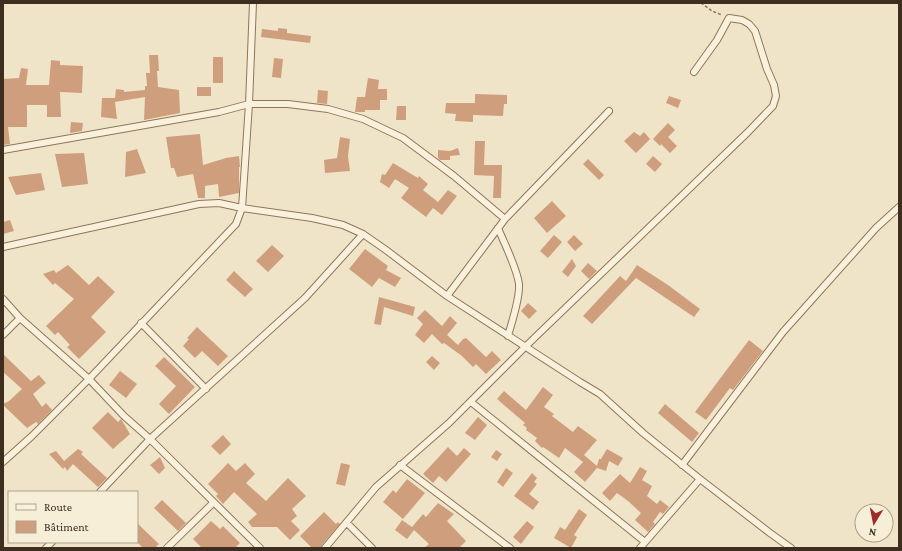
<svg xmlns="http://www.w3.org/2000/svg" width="902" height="551" font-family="'Crimson Pro',serif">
<rect width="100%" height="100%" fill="#f0e4c8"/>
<path fill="#cf9f7d" d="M278,28l9,1v4l24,3 -1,7 -49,-6 1,-8 16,2z
M149,55h9l1,16h-2l1,16 21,3 1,23 -36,7 1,-23 -30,5 2,17 -16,-2 1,-19h13l1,-9 8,1v2l21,-2v-4h2l-1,-13h4z
M213,57h10v26h-10z
M274,58l9,1 -2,19 -9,-1z
M51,60l9,1v4l23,1 -1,27 -22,-1 1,25h-14v-12h-20v22h-19l2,17 -7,1v-66l16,-1 2,-10 7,1 -2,16h23z
M368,78l11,2 -1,9h9v11h-7v10h-15v2h-10l2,-15h8z
M197,87h14v9h-14z
M318,90l10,1 -1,13 -10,-1z
M475,94l32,1v9h-3l-1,12 -30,-1v7l-18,-1 1,-7 -11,-1 1,-10h29z
M669,96l12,4 -3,8 -12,-5z
M397,106h9v14h-10z
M71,122l12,1 -1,8 -12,2z
M668,123l7,7 -7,7 9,9 -7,7 -9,-9 -1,2 -7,-7z
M634,132l6,4 4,-4 6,7 -14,14 -12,-12z
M200,134l3,31 23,-7 13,-2 1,11h-1v26l-20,4 -1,-13 -13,2v12h-7l-5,-24 -16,3 -3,-9h-3l-5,-31z
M340,137l10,2 -2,17 2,15 -25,2 -1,-13 13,-2z
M475,141h10l-1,24h18l-1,33h-8l1,-22 -20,-1z
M458,148l2,7 -10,1v4h-10l-2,-2v-8l12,1z
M137,149l9,24 -21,4 1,-25z
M84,153l4,31 -26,3 -7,-33z
M653,156l9,8 -7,8 -9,-8z
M588,159l16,16 -5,5 -16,-16z
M393,163l25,15 1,-2 9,8 -5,6 15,12 10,-12 9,6 -15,19 -9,-7 -7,9 -25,-19 8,-10 -14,-9 -6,9 -9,-6 2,-8 3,1z
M41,173l4,17 -29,5 -8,-18z
M552,201l14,15 -19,17 -13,-15z
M10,220l4,11 -11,3v-12z
M554,235l8,7 -14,16 -8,-7z
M574,235l9,9 -8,7 -8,-9z
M272,245l12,11 -16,16 -12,-11z
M365,249l23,17 -2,4 15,8 -6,9 -16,-9 -7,9 -23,-18z
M572,259l4,7 -8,11 -6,-5z
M588,263l9,8 -8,8 -8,-8z
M68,265l21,20 9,-9 17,16 -24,25 15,15 -27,27 -12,-12 3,-2 -12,-13 -3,3 -9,-9 28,-27 -19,-16 -2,2 -10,-11 11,-4 2,3z
M637,265l31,20 32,24 -6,8 -58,-39 -44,46 -9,-8 37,-40 6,5z
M234,271l19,18 -8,8 -19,-17z
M379,297l36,10 -2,9 -29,-9 -3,18 -7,-1z
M528,303l9,8 -8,8 -8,-8z
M425,310l17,16 8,-10 7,7 -10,12 11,10 5,-6 3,-1 20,19 6,-6 9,9 -15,14 -10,-10 -3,3 -11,-11 -18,-13 -2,1 -10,-10 -8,9 -9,-8 8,-11 -6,-6z
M197,327l31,29 -10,10 -16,-15 -7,7 -12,-12 6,-7 -2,-1z
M749,340l14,11 -30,39 -3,-2 -24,32 -11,-8z
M3,354l28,27 8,-6 7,8 -13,11 9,13 4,-4 6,7 -14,14 -2,-2 -9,6 -24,-23v-1l6,-3 13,-12 -19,-17z
M432,356l8,7 -6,7 -8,-8z
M164,357l31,30 -26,27 -10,-10 17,-18 -21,-20z
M120,371l17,13 -11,14 -17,-13z
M543,387l10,8 -9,12 10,7 -2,2 21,16 5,-6 19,14 -13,15 13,11 2,-7h2l6,-10 16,9 -5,8 -9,-5 -3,10 -9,-3 -12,14 -11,-10 9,-10 -18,-14 -6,10 -16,-11 -1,1 -7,-7 2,-3 -11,-8 1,-2 -4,-3 2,-2 -28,-24 7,-8 22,19z
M665,404l34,29 -7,9 -34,-29z
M108,412l10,10 3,-3 9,15 -17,15 -21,-21z
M478,417l9,8 -12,15 -10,-7z
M223,435l8,9 -11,11 -9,-9z
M448,447l9,9 7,-8 7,6 -25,28 -7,-6 -6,7 -10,-9z
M78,449l5,3 -2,2 26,24 -9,9 -25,-23 -6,7 -2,-4 -2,2 -14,-15 7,-3 8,10z
M496,450l6,4 -5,7 -6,-4z
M160,457l5,11 -6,6 -9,-9z
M228,463l8,8 9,-8 10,11 -9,9 20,18 22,-23 18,18 -14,13 5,7 -6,5 9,9 -10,10 -13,-13h-25l-4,-5 9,-8 -23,-22 -11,12 -7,-8 2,-2 -10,-10z
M341,463l9,2 -5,21 -9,-2z
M640,467l7,4 -5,9 10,6 -5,10 10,8 3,-4 9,7 -6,7 -3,-2 -7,10 2,2 -7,8 -13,-12 6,-7 -13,-12 -11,-8 -7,8 -8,-8 18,-19 10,9z
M506,468l7,5 -10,14 -6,-5z
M532,473l5,5 -3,4 3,2 -8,10 10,8 -6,8 -19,-14z
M407,479l18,14 -22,26 -20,-17 10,-12 3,3z
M162,500l24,23 -8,8 -24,-23z
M438,503l16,11 -7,7 19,20 -7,7h-35l5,-4 -15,-14 -7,9 -12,-9 7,-10 10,7 11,-13 3,3z
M579,509l8,6 -13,20 3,2 -6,11 -17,-10 6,-11 5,3z
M324,512l12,12 2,-2 2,2 -18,21 -1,3h-9l-12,-12z
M211,521l9,8 3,-3 17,17 -5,5h-33l-9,-9z
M527,521l7,6 -13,17 -8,-7z
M137,523l22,21 -4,4h-12l-6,-6z"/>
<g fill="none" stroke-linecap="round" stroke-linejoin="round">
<defs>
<path id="street" d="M3,150l216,-38 30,-8h39l40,5 35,10 40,19 51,38 51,43
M498,228c6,15 19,40 21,56 1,15 -7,37 -11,52
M3,247l196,-43 20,-1 23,5 70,10 31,7 20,9 23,16 61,46 133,86 20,12 43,39 57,46 70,54 21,15
M447,296l58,-77 104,-108
M3,299l17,19 69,61 35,37 26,23 110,109
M141,323l65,66
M3,335l17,-17
M471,402l174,140
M3,462l29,-26 57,-57 147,-155 6,-16 7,-104 4,-101
M400,465l110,83
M682,465l101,-133 93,-104 23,-21
M100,492l50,-53 155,-141 58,-64
M347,523l25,25
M46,548l6,-6
M167,548l46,-45
M325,548l51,-61 73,-64 76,-76 223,-215 25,-26 3,-10 -2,-11 -7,-16 -12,-38 -6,-7 -7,-4 -13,-2 -12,22 -23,32
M640,548l60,-69"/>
</defs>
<use href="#street" stroke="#8d765c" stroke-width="8"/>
<path stroke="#8d765c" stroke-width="1.5" stroke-dasharray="3 2" stroke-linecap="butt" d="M701,3l11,8 10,4"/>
<use href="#street" stroke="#faf1dc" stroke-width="6"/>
</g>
<rect width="902" height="551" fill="none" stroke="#3d2e20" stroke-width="8"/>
<rect x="8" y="491" width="130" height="52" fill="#f7eed8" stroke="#ada18e"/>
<rect x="16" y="504" width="20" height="6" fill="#faf1dc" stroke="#ada18e"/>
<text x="44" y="511" font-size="12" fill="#3d2e20">Route</text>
<rect x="16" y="521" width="20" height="12" fill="#cf9f7d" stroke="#ada18e"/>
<text x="44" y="531" font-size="12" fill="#3d2e20">Bâtiment</text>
<g transform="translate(874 523) rotate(190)"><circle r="19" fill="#f7eed8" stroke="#ada18e"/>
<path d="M0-3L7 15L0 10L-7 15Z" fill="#9e2a2b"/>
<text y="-6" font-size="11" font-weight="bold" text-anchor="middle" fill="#3d2e20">N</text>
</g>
</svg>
